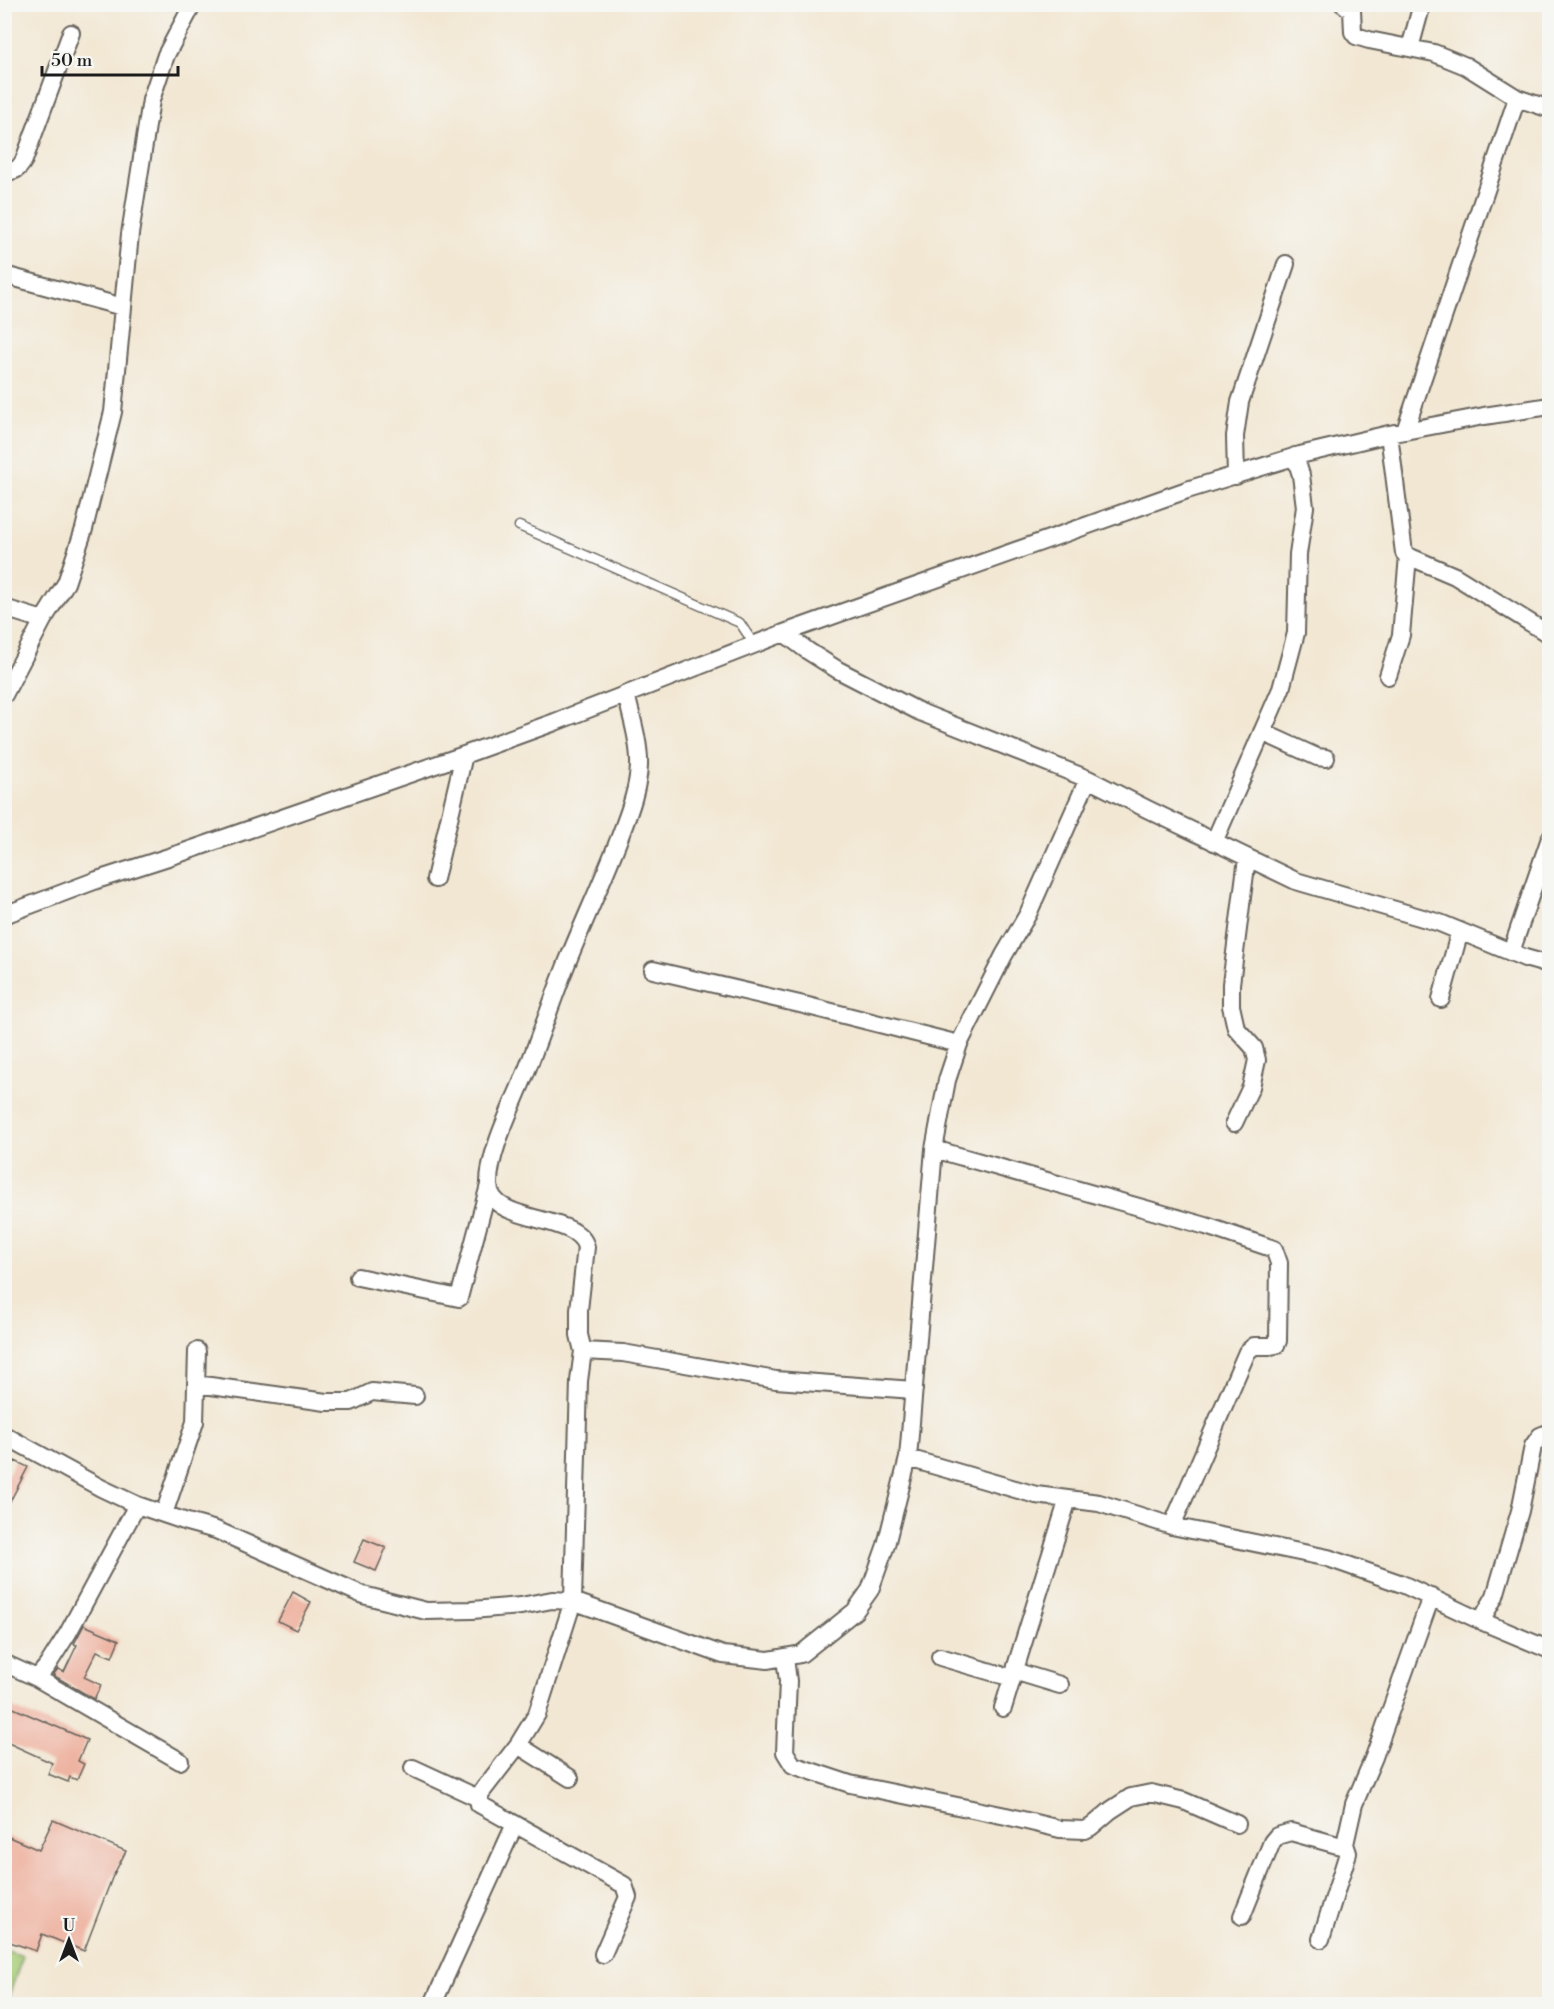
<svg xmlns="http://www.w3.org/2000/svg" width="1554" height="2009" font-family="'Libre Bodoni',serif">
<rect width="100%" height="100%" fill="#f6f6f2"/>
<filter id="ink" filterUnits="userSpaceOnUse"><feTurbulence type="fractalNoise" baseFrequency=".0167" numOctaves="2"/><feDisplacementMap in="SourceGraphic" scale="12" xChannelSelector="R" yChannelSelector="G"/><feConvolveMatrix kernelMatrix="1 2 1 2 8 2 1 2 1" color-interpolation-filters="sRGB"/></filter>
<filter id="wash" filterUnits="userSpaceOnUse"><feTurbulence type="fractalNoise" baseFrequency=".008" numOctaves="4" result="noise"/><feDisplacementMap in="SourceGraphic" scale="24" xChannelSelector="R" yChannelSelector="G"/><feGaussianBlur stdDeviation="1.35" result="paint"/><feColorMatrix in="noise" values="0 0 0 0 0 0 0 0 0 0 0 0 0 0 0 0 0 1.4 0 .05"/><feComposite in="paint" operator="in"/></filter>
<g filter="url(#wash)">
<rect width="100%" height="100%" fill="#f2e7d3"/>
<path fill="#a4cb76" stroke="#607449" stroke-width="1.5" d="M4,1950l19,6 -17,48h-2z"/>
<g id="blocks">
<path fill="#eeb3a1" d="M15,1461l13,6 -24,46v-32z
M364,1539l22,9 -10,23 -22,-9z
M293,1592l18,10 -15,28 -18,-9z
M84,1625l35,15 -7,17 -15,-6 -13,26 17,8 -7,14 -41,-24 5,-6 6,3 13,-27 -3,-1z
M4,1704l83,36 -9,21 6,3 -7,16 -7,-3 -2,5 -20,-8 4,-11 -48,-22z
M53,1820l73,31 -14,27 -28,73 -42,-17 -6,17 -32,-11v-105l35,15z"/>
</g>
</g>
<g filter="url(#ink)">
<use href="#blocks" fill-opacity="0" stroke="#67635c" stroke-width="1.5"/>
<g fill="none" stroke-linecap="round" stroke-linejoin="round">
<defs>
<path id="service" d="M519,526l221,97 14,21"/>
<path id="minor" d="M1343,4l9,6 1,22 3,4 13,4 65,13 32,13 51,32 33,11
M1410,48l12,-44
M4,171c11,1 15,-2 20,-11l47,-127
M4,275l119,32
M1405,431l112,-333
M1389,434l15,119 4,3 47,20 95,59
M1236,476l-1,-40 5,-34 46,-138
M4,608l39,12
M784,633l24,18 30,19 82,42 168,67 59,30 149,72 144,42 85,35 25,7
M1388,676l13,-41 7,-79
M626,694c5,21 14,50 13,72 -1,22 -9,44 -17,65 -16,43 -36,85 -53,127 -16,39 -29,80 -45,119 -12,30 -36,77 -35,108 1,40 89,28 97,62l-7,63v25l4,16 40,2 153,27 138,10
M4,695l39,-75 23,-37 18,-54 29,-117 17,-178 21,-134 15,-45 27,-51
M1262,732l55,25 9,1
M1214,842l67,-153 15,-56 2,-79 7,-47 -4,-32 -6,-19
M435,879l29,-124
M4,915l93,-35 87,-28 280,-97 91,-33 229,-89 403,-143 113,-35 89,-21 95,-18 66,-10
M1511,952l39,-114
M653,970l151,35 155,39
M1441,999l19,-68
M1234,1123l17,-36 6,-27 -3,-12 -18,-20 -5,-22v-22l16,-126
M934,1149l272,77 68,23 5,14 -1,78 -2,4 -5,1h-17l-7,6 -75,174
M358,1277l101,21 30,-113
M583,1351l-4,30 -6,220 -36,113 -19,31 -38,49 -1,10 145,81 4,12 -25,57
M196,1384l130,18h25l21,-10 43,4
M4,1435l97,53 36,17 50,17 29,8 147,65 63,16 46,-1 49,-4 31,-6 21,1 150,54 45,5 33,-6 54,-43 15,-21 16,-45 22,-87 26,-309 13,-69 12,-36 45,-89 24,-41 60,-135
M908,1458l128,37 63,8 73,23 156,32 74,26 79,37 14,-25 25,-85 13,-65 7,-10 10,-4
M164,1514l31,-92 2,-71
M1481,1621l69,29
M940,1657l72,21
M785,1658l3,23 -3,71 8,13 57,19 156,32 54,13 25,1 6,-3 20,-17 20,-13 20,-4 33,8 53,23
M4,1663l33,15 143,83
M1014,1671l46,14
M37,1678l10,-12 21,-33 69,-128
M1003,1708l65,-209
M518,1745l52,33
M413,1768l65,30
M1242,1916l30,-74 5,-6 14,-4 50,14 4,-2 9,-40 20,-47 57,-160
M1321,1939l27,-86 -3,-9
M433,2004l82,-180"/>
</defs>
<use href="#service" stroke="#67635c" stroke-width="11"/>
<use href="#minor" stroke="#67635c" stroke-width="20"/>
<use href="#service" stroke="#fff" stroke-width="8"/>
<use href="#minor" stroke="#fff" stroke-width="16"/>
</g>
</g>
<rect width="1554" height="2009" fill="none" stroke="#f6f6f2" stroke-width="24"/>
<g transform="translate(69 1940)" stroke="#f6f6f2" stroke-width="4.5" paint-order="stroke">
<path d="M0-4.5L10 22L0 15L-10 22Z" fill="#1c1c1c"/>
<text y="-9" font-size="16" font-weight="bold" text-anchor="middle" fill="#1c1c1c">U</text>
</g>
<path d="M42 66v9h136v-9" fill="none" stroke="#1c1c1c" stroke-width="3"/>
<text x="51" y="66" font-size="18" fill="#1c1c1c" stroke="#f6f6f2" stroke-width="4.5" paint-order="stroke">50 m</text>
</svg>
